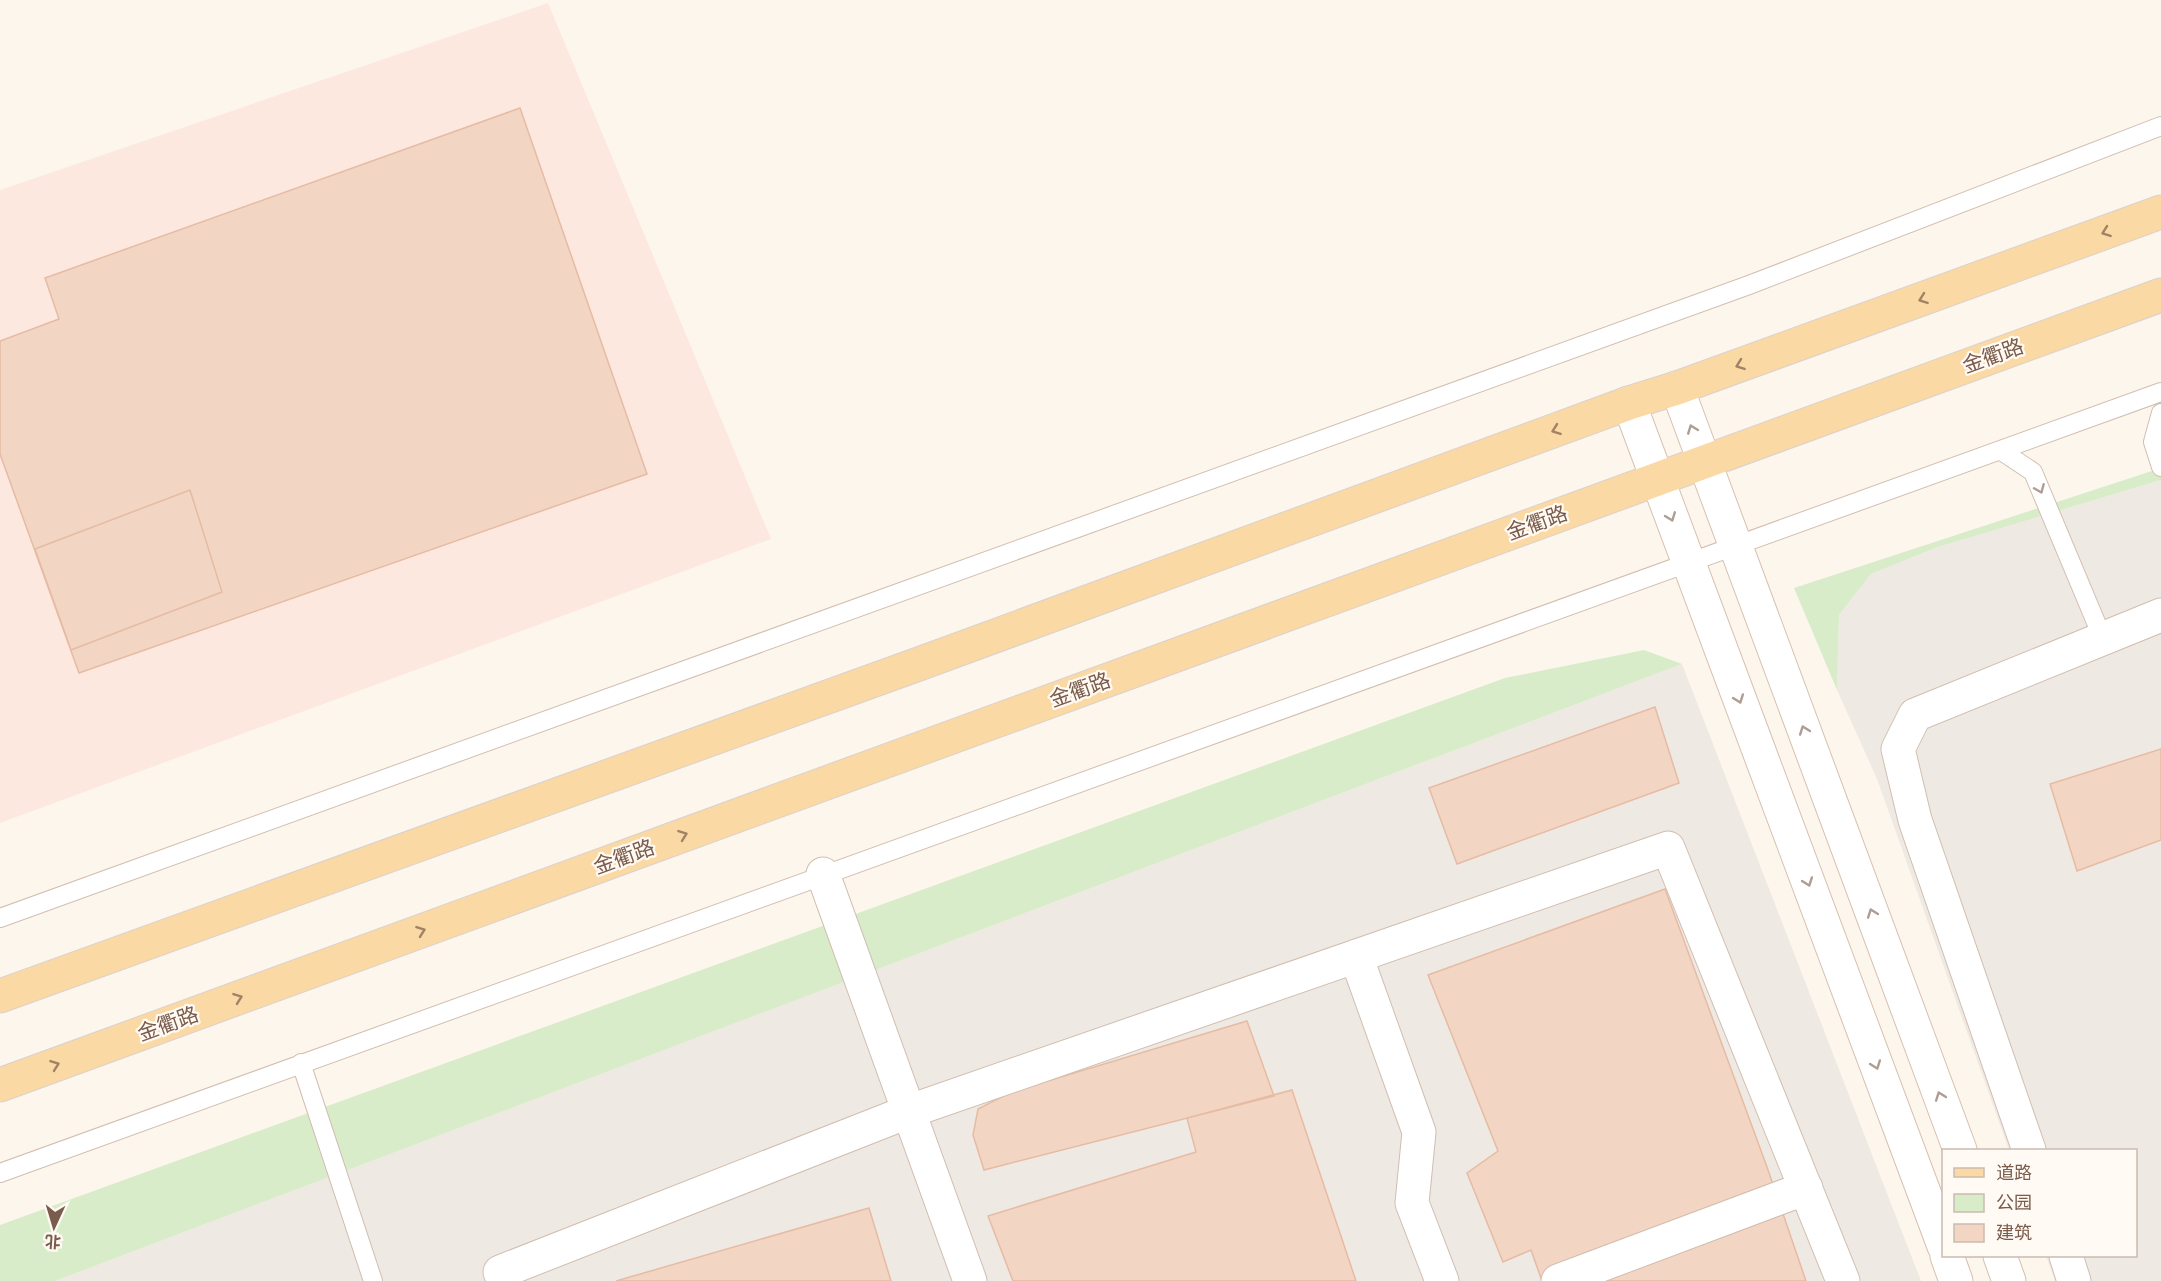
<svg xmlns="http://www.w3.org/2000/svg" width="2161" height="1281" font-family="Manrope,'Noto Sans SC',sans-serif">
<rect width="100%" height="100%" fill="#fdf6ec"/>
<path fill="#fde8e0" d="M548,3l223,536 -771,284v-633z"/>
<path fill="#efe9e4" d="M2161,480v801h-106l-9,-25h90v-106h-127l-132,-371 -40,-89 2,-75 32,-41 64,-26z
M1682,664l239,617h-1866l345,-131z"/>
<path fill="#d8ecc9" d="M2161,468v12l-226,68 -64,26 -32,41 -2,75 -43,-102z
M1644,650l38,14 -1627,617h-55v-56l1505,-547z"/>
<path fill="#f3d5c3" stroke="#e6bba3" stroke-width="1.5" d="M520,108l127,366 -568,199 -79,-219v-113l59,-22 -14,-41z
M190,490l32,102 -151,58 -36,-101z
M1655,707l24,76 -222,81 -28,-76z
M2161,749v91l-84,31 -27,-87z
M1665,889l102,278 39,114h-264l-11,-31 -28,12 -36,-89 31,-22 -70,-176z
M1247,1021l27,75 -290,74 -11,-35 5,-26 33,-17z
M1292,1090l64,191h-343l-25,-65 208,-64 -9,-34z
M869,1208l22,73h-275z"/>
<g fill="none" stroke-linecap="round" stroke-linejoin="round">
<defs>
<path id="service" d="M2161,413l-8,29 8,25
M2000,450l33,22 70,167
M0,918l1749,-633 412,-159
M301,1063l72,218
M0,1173l2161,-781"/>
<path id="minor" d="M823,874l147,407
M1356,956l63,176 -7,71 30,78
M2029,1150l-114,-330 -17,-71 17,-34 246,-100
M2066,1256l8,25
M504,1281l-4,-9 410,-161 758,-263 175,433
M1558,1281l248,-93"/>
<path id="secondary" d="M1677,388l283,762
M1629,403l315,843
M1947,1256l9,25
M2000,1256l9,25"/>
<path id="primary" d="M0,996l916,-331 713,-262 48,-15 484,-176
M0,1085l2161,-790"/>
</defs>
<use href="#service" stroke="#d1beb0" stroke-width="20"/>
<use href="#minor" stroke="#d1beb0" stroke-width="35"/>
<use href="#secondary" stroke="#d6c0b0" stroke-width="35"/>
<use href="#primary" stroke="#dad1cd" stroke-width="35"/>
<use href="#service" stroke="#fff" stroke-width="18"/>
<use href="#minor" stroke="#fff" stroke-width="33"/>
<use href="#secondary" stroke="#fff" stroke-width="33"/>
<use href="#primary" stroke="#fbd9a5" stroke-width="33"/>
</g>
<defs><path id="oneway-chevron" d="M-2-3.5L2.5 0L-2 3.5" fill="none" stroke-width="1.6" stroke-linecap="round" stroke-linejoin="round" transform="scale(1.5)"/></defs>
<g stroke="#a18267">
<use href="#oneway-chevron" transform="translate(2106 232) rotate(160)"/>
<use href="#oneway-chevron" transform="translate(1923 299) rotate(160)"/>
<use href="#oneway-chevron" transform="translate(1740 365) rotate(160)"/>
<use href="#oneway-chevron" transform="translate(1556 430) rotate(160)"/>
<use href="#oneway-chevron" transform="translate(683 835) rotate(-20)"/>
<use href="#oneway-chevron" transform="translate(421 931) rotate(-20)"/>
<use href="#oneway-chevron" transform="translate(238 998) rotate(-20)"/>
<use href="#oneway-chevron" transform="translate(55 1065) rotate(-20)"/>
</g>
<g stroke="#af9d94">
<use href="#oneway-chevron" transform="translate(1692 429) rotate(-111)"/>
<use href="#oneway-chevron" transform="translate(2040 489) rotate(67)"/>
<use href="#oneway-chevron" transform="translate(1671 517) rotate(69)"/>
<use href="#oneway-chevron" transform="translate(1739 699) rotate(70)"/>
<use href="#oneway-chevron" transform="translate(1804 730) rotate(-110)"/>
<use href="#oneway-chevron" transform="translate(1808 882) rotate(70)"/>
<use href="#oneway-chevron" transform="translate(1872 913) rotate(-110)"/>
<use href="#oneway-chevron" transform="translate(1876 1065) rotate(70)"/>
<use href="#oneway-chevron" transform="translate(1940 1096) rotate(-110)"/>
</g>
<g text-anchor="middle" stroke-width="4.5" stroke-linejoin="round" paint-order="stroke">
<g font-size="21" fill="#7a5c4d" stroke="#fffaf3">
<text transform="translate(1993 356) rotate(-20)" y="7">金衢路</text>
<text transform="translate(1537 523) rotate(-20)" y="7">金衢路</text>
<text transform="translate(1080 690) rotate(-20)" y="7">金衢路</text>
<text transform="translate(624 857) rotate(-20)" y="7">金衢路</text>
<text transform="translate(168 1024) rotate(-20)" y="7">金衢路</text>
</g>
</g>
<rect x="1942" y="1149" width="195" height="108" fill="#fffaf3" stroke="#cabbb1" stroke-width="1.5"/>
<rect x="1954" y="1168" width="30" height="9" fill="#fbd9a5" stroke="#cabbb1" stroke-width="1.5"/>
<text x="1996" y="1179" font-size="18" fill="#7a5c4d">道路</text>
<rect x="1954" y="1194" width="30" height="18" fill="#d8ecc9" stroke="#cabbb1" stroke-width="1.5"/>
<text x="1996" y="1209" font-size="18" fill="#7a5c4d">公园</text>
<rect x="1954" y="1224" width="30" height="18" fill="#f3d5c3" stroke="#cabbb1" stroke-width="1.5"/>
<text x="1996" y="1239" font-size="18" fill="#7a5c4d">建筑</text>
<g transform="translate(54 1227) rotate(184)" stroke="#fffaf3" stroke-width="4.5" paint-order="stroke">
<path d="M0-4.5L10 22L0 15L-10 22Z" fill="#7a5c4d"/>
<text y="-9" font-size="16" font-weight="bold" text-anchor="middle" fill="#7a5c4d">北</text>
</g>
</svg>
